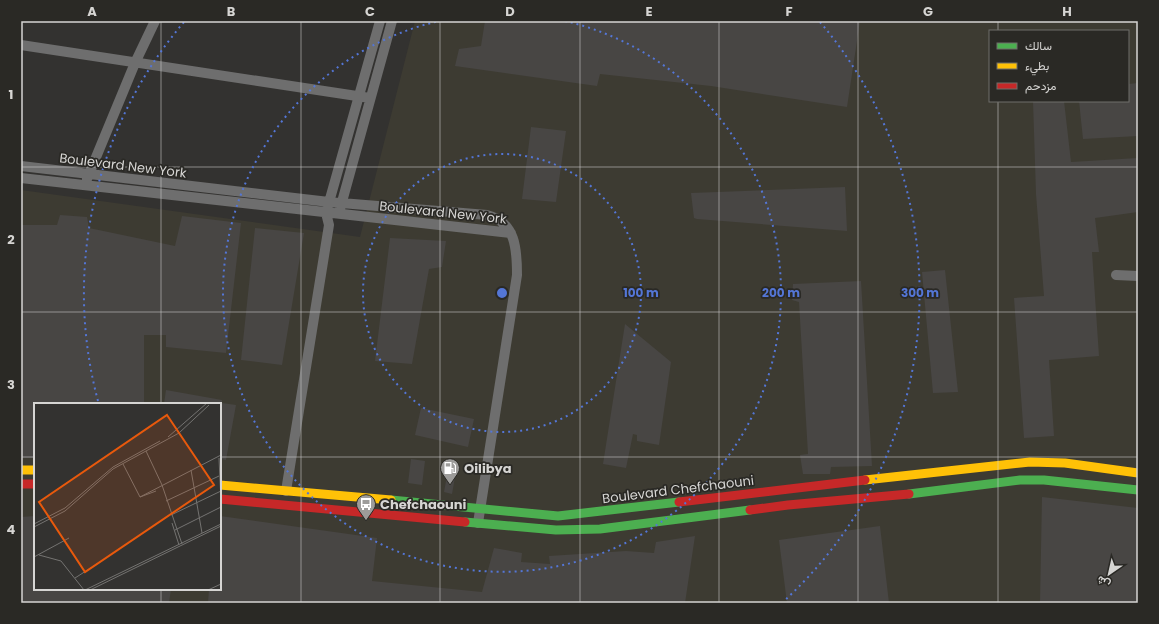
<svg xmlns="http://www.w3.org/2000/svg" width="1159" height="624" font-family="Poppins,Vazirmatn,sans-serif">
<rect width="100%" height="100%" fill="#333230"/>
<path fill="#3d3b32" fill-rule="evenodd" d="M415,21h723v582h-1117v-413l339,47zM990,31h138v70h-138zM35,404h185v185h-185z"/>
<path fill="#484644" d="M485,21h375l-13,86 -136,-21 -111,-12 -3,12 -142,-20 4,-17 22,-3z
M1138,83v53l-55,3 -4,-38h49v-17z
M1033,101h31l7,61 67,-4v54l-43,6 4,34h-7l7,104 -50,4 5,76 -30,2 -10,-140 30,-2 -8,-102z
M531,127l35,4 -10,71 -34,-3z
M845,187l2,44 -150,-12 -3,-1 -3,-25z
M60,215l27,2 2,11 86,18 7,-30 59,7 -15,130 -60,-6v-12h-22v69h-109v54h-14v-233h36z
M255,228l49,5 -22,132 -41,-5z
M390,238l56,3 -4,26 -13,2 -17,95 -37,-3z
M945,270l13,122 -25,1 -11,-121z
M861,281l11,185 -41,1 -1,7h-27l-3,-19 8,-1 -9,-152 -7,-2 1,-16z
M625,324l46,38 -12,83 -22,-4v-6l-4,-1 -7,34 -23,-4z
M166,390l56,10v3l14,2 -10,55 -6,-1v-55h-56z
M421,408l53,11 -6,28 -53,-12z
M411,459l14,2 -3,24 -14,-2z
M447,476l8,1 -3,17 -8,-2z
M1042,497l96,11v95h-98z
M35,516v73h136l-2,14h-148v-86z
M220,516l157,22 -5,43 110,11 12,-44 28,5 -1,9 29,2 -1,-8 77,-5 28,2 2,-11 39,-6 -10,67h-477l1,-14h11z
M880,526l9,77h-102l-8,-63z"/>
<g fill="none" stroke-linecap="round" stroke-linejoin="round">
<path stroke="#6e6e6e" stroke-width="10" d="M21,45l349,53
M21,166l308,36 158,13c29,7 30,35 30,60l-39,248
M21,178l490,55
M87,179l48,-116 20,-42
M340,209l52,-188
M1116,275l22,1
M286,491l43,-266 -3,-12 54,-192"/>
<path stroke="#4caf50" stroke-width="9" d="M909,494l111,-14h24l94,10
M391,500l167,16 121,-14
M465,522l91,8 44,-1 150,-19"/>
<path stroke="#ffc107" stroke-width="9" d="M21,470h14
M865,480l165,-18 35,1 73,10
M220,485l171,15"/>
<path stroke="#c62828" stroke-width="9" d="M21,484h14
M220,499l245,23
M679,502l186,-22
M750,510l38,-5 121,-11"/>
</g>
<path fill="none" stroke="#d6d5d3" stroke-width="1" stroke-opacity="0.55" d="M161,21v383M301,21v582M440,21v582M580,21v582M719,21v582M858,21v582M998,21v10M998,101v502M21,167h1117M21,312h1117M21,457h14M220,457h918M161,589v14"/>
<g fill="none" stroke="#5476d6" stroke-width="2" stroke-dasharray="2 4">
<circle cx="502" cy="293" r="139"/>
<path d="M565 21A279 279 0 1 1 439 21"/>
<path d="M98 401A418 418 0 0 1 184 22M820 22A418 418 0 0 1 784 601"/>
</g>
<defs>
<symbol id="fuel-pin" viewBox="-11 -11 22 30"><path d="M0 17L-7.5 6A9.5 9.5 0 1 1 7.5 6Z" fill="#9d9c9a" stroke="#2a2925"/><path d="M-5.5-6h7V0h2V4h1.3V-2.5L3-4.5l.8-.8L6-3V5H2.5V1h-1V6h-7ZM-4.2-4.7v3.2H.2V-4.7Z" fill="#fff"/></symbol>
<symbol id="bus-pin" viewBox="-11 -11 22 30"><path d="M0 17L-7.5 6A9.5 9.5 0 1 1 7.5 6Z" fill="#9d9c9a" stroke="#2a2925"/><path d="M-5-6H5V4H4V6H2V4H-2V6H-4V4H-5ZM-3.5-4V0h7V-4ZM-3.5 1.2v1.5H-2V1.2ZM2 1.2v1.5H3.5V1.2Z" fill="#fff"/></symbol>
</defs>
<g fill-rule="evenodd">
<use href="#fuel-pin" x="439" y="457" width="22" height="30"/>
<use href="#bus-pin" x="355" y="493" width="22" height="30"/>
</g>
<g text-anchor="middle" stroke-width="3.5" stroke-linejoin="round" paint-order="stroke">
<g font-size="13" fill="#d6d5d3" stroke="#2a2925">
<text transform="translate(123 165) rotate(7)" y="5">Boulevard New York</text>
<text transform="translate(443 212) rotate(6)" y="5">Boulevard New York</text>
<text transform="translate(678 489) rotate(-7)" y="5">Boulevard Chefchaouni</text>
</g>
<g font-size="13" font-weight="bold" fill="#d6d5d3" stroke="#2a2925" text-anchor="start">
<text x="464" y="473">Oilibya</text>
<text x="380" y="509">Chefchaouni</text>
</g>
</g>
<g transform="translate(34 403)">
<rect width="187" height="187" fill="#333230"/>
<path fill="none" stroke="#747371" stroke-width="1" d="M134,34l39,-34M112,48l16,34 20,59M185,55l2,44M89,61l17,33M157,67l11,63M106,94l81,-42M106,94l16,-6M132,98l53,-25M137,112l50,-24M138,120l7,22M0,121l31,-16 48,-41 47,-26M0,124l31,-16 48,-42 66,-36 30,-28M141,127l46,-23M5,152l22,6 23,29M0,154l35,-19M41,175l25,-16M51,187l136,-66M56,187l131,-64M174,187l13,-6"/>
<path fill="#e8590c" fill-opacity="0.15" stroke="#e8590c" stroke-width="2" d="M133,12l47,70 -129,87 -46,-70z"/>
<rect width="187" height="187" fill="none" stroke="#d6d5d3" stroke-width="2"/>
</g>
<circle cx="502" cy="293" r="6" fill="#5476d6" stroke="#2a2925" stroke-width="2"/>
<g font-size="12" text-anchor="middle" font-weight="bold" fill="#5476d6" stroke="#2a2925" stroke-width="3.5" stroke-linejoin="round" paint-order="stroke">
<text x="641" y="297">100 m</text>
<text x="781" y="297">200 m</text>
<text x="920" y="297">300 m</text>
</g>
<rect width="1159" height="624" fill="none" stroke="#2a2925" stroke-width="44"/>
<rect x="989" y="30" width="140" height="72" fill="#2a2925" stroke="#6f6e6b"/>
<rect x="997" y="43" width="20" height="6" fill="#4caf50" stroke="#6f6e6b"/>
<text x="1025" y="50" font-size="12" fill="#d6d5d3">سالك</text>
<rect x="997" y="63" width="20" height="6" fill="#ffc107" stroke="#6f6e6b"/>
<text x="1025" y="70" font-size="12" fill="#d6d5d3">بطيء</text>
<rect x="997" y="83" width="20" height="6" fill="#c62828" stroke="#6f6e6b"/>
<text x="1025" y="90" font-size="12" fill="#d6d5d3">مزدحم</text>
<g transform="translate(1109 574) rotate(214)" stroke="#2a2925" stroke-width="3" paint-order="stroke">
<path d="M0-3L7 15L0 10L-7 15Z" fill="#d6d5d3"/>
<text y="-6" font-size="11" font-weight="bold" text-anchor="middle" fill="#d6d5d3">ش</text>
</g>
<rect x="22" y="22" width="1115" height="580" fill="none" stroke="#d6d5d3" stroke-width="1.5"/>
<g font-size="13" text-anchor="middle" font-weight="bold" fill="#d6d5d3">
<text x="92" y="16">A</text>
<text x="231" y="16">B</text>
<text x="370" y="16">C</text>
<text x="510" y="16">D</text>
<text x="649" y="16">E</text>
<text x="789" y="16">F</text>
<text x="928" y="16">G</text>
<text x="1067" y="16">H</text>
<text x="11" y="99">1</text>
<text x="11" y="244">2</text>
<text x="11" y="389">3</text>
<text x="11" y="534">4</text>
</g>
</svg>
